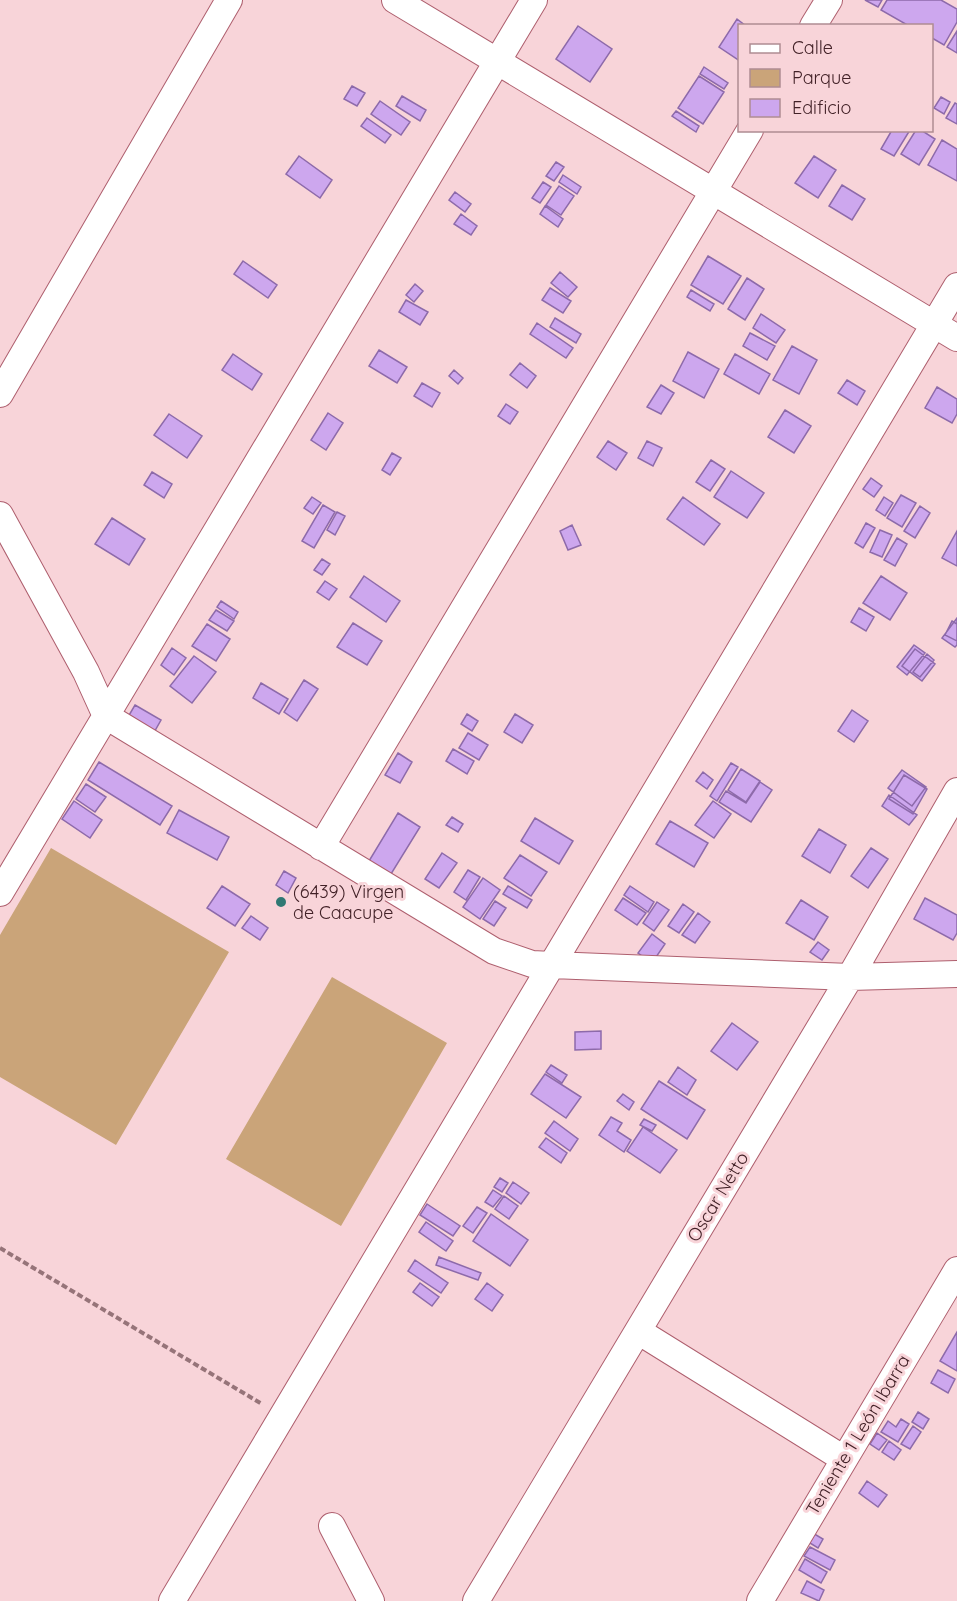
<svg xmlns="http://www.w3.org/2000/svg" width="957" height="1601" font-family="Quicksand,sans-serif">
<rect width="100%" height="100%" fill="#f8d4d9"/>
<path fill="#caa479" d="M51,848l178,104 -113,193 -116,-68v-142z
M332,977l115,66 -106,183 -115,-67z"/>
<path fill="#cda7ee" stroke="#8d6aaa" stroke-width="1.5" d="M865,0h17l-4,7z
M887,0h54l16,9v13l-13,23 -12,-7v-12h-23l-28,-16z
M737,19l9,7h-6v35l-21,-14z
M578,26l34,23 -22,33 -34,-23z
M957,31v22l-10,-6z
M704,67l24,16 -4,6 -24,-15z
M699,76l25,16 -21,32 -25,-16z
M352,86l13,7 -8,13 -13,-7z
M402,96l24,14 -6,11 -24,-15z
M941,97l9,5 -6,12 -10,-6z
M380,101l30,21 -9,13 -30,-21z
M955,103l2,1v20l-11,-6z
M676,111l23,15 -3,6 -24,-16z
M367,118l24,17 -6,8 -24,-17z
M892,130h18l-16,26 -13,-7z
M916,130h5l14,9 -16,26 -18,-11z
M942,140l15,9v32l-29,-16z
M299,156l33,24 -12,18 -34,-24z
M814,156l22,14 -18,28 -23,-15z
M556,162l8,5 -10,14 -8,-5z
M563,175l18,12 -4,7 -18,-12z
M543,182l8,5 -11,16 -8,-5z
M842,185l23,14 -13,21 -23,-14z
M559,186l15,10 -13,19 -15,-10z
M455,192l16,12 -6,8 -16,-12z
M545,206l18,13 -5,8 -18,-13z
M461,214l16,12 -6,9 -17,-11z
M708,256l33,20 -18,28 -32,-19z
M243,261l34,24 -9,13 -34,-24z
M560,272l17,15 -9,10 -17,-14z
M747,278l17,11 -19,31 -17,-11z
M415,284l8,7 -9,11 -8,-7z
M550,288l21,13 -8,12 -21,-13z
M691,290l23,14 -4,7 -23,-14z
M406,300l22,12 -8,13 -21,-13z
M761,314l24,16 -9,13 -23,-15z
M555,318l26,16 -5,9 -26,-16z
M537,323l36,25 -7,10 -36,-24z
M750,333l25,13 -8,14 -24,-14z
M792,346l25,14 -18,34 -26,-14z
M379,350l28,17 -10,16 -28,-17z
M688,352l31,17 -15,29 -31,-17z
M233,354l29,20 -10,16 -30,-20z
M735,354l35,20 -11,20 -35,-20z
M520,363l16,13 -9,12 -17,-13z
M454,370l9,8 -5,6 -9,-8z
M847,380l18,11 -8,14 -19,-12z
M422,383l18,10 -8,14 -18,-11z
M661,385l13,8 -13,21 -14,-7z
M937,387l20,12v15l-5,9 -27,-15z
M506,404l12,8 -8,12 -12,-8z
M785,410l26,16 -17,27 -26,-16z
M328,413l15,10 -17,27 -15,-10z
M169,414l33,22 -15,22 -33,-23z
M608,441l19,12 -11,17 -19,-13z
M647,441l15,7 -9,18 -15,-8z
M392,453l9,5 -11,17 -8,-5z
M711,460l14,9 -15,22 -14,-9z
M731,471l33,22 -17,25 -33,-21z
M152,472l20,12 -8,14 -20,-13z
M871,478l11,8 -8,11 -11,-8z
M901,495l15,8 -14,24 -15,-9z
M312,497l9,6 -8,11 -9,-6z
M683,497l37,27 -16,21 -37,-26z
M884,497l9,6 -8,13 -9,-6z
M323,505l12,7 -21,36 -12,-7z
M920,506l10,7 -15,25 -11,-7z
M337,512l8,4 -10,19 -8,-5z
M112,518l33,21 -16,26 -34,-21z
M866,523l9,5 -12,20 -8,-5z
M572,525l9,20 -13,5 -8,-19z
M880,530l12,5 -10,22 -12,-5z
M957,531v35l-15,-8z
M897,538l10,6 -12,22 -11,-6z
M322,559l8,5 -8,11 -8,-5z
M364,576l36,25 -14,21 -36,-25z
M881,576l26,17 -17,27 -27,-17z
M325,581l12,8 -8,11 -12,-8z
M221,601l17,11 -4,7 -17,-12z
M859,608l15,9 -8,14 -15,-9z
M216,610l18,11 -7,10 -18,-11z
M957,618v27l-2,2 -13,-9z
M952,621l5,3v17l-12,-6z
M353,623l29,18 -15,24 -30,-18z
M207,624l23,15 -14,22 -24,-15z
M914,645l11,8 -18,22 -10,-8z
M172,648l14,10 -12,17 -13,-10z
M915,649l20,15 -13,17 -20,-15z
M927,654l7,6 -14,17 -7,-5z
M194,656l22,16 -24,31 -22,-17z
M304,680l14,9 -21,32 -13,-9z
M261,683l27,16 -9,15 -26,-16z
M135,705l26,15 -9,16 -27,-14z
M852,710l16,11 -14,21 -16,-11z
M467,714l11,7 -6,10 -11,-7z
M515,714l18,11 -11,18 -18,-11z
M468,733l20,12 -9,15 -20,-12z
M453,749l21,12 -7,13 -21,-13z
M398,753l14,9 -12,21 -15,-8z
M99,762l73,44 -12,19 -72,-45z
M731,763l7,4 -21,34 -7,-5z
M741,769l19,12 -14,21 -18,-12z
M902,770l24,17 -14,19 -24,-18z
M703,772l10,8 -6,9 -11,-8z
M904,775l23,14 -14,25 -24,-15z
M760,782l12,8 -21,32 -32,-20 7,-11 20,12z
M86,784l20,13 -11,15 -19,-13z
M889,795l28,20 -8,10 -27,-19z
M74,801l28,19 -12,18 -28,-19z
M713,801l18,13 -17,24 -19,-13z
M179,810l50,27 -12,23 -50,-27z
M398,813l22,14 -29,47 -22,-13z
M452,817l11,7 -5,8 -12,-7z
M535,818l38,23 -14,23 -38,-23z
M670,821l38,22 -14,24 -38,-23z
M819,829l27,16 -16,28 -28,-17z
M871,848l17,11 -20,29 -17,-12z
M442,853l15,10 -18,25 -14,-9z
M520,855l27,17 -16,24 -27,-18z
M468,870l12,7 -14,23 -12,-8z
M284,871l12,7 -8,15 -12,-8z
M483,878l17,12 -20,29 -17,-12z
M222,886l28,18 -15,22 -28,-18z
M508,886l24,14 -5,8 -24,-14z
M630,886l24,16 -6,10 -24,-17z
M623,898l23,15 -9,12 -22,-15z
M925,898l32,17v18l-4,7 -39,-21z
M801,900l27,17 -14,23 -28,-17z
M495,901l11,7 -12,18 -11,-7z
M657,902l12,8 -15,21 -11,-8z
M683,904l11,8 -15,21 -11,-7z
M698,913l12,9 -15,21 -13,-8z
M251,916l17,12 -8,12 -18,-12z
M652,934l13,10 -13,19 -14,-10z
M818,942l11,8 -7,10 -12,-8z
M732,1023l26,19 -21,28 -26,-19z
M601,1031v18l-26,1v-18z
M551,1065l16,10 -5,8 -16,-11z
M678,1067l18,13 -9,15 -19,-13z
M545,1074l36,23 -15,21 -35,-24z
M659,1081l46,29 -18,29 -46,-30z
M623,1094l11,8 -5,8 -12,-9z
M611,1117l11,6 -5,8 14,9 -7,12 -25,-17z
M644,1119l12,6 -4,6 -12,-6z
M554,1121l24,18 -8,12 -25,-18z
M643,1127l34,23 -17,23 -33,-22z
M546,1138l21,15 -6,10 -22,-16z
M500,1178l8,5 -6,9 -8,-5z
M513,1182l16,11 -8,11 -15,-11z
M493,1190l9,6 -9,11 -8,-5z
M504,1196l14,10 -9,13 -14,-10z
M427,1204l33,22 -7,10 -33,-21z
M477,1207l10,6 -14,20 -10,-7z
M491,1214l37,26 -18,26 -37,-25z
M426,1222l27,19 -7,10 -27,-19z
M439,1257l42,16 -3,7 -42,-15z
M415,1260l33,23 -7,10 -33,-22z
M420,1283l19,14 -7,9 -19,-14z
M487,1283l16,12 -11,16 -17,-12z
M957,1332v39l-17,-10z
M938,1370l17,9 -7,14 -17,-10z
M918,1412l11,7 -6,10 -11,-7z
M901,1419l8,5 -11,18 -17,-10 7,-11 8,6z
M913,1426l8,6 -11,17 -9,-5z
M877,1433l10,7 -8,10 -9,-6z
M889,1441l12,9 -7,10 -12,-8z
M867,1481l20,14 -9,12 -19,-14z
M811,1532l12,7 -5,9 -13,-8z
M810,1547l25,13 -5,10 -26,-14z
M805,1559l22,13 -6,11 -22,-13z
M807,1581l17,9 -5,11 -18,-8z"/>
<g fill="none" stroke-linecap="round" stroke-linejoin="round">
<defs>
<path id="minor" d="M395,0l562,338
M813,26l16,-26
M0,394l229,-394
M0,515l86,157 20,44 388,235 38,13 20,1 298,12 107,-3
M321,847l429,-717
M0,893l534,-893
M638,1331l206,128
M332,1526l39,75
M172,1601l785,-1315
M476,1601l374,-624 107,-186
M760,1601l197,-331"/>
</defs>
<use href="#minor" stroke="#ae5f6e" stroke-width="28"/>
<path stroke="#967479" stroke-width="4" stroke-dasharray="6 3" stroke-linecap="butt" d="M0,1248l262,156"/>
<use href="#minor" stroke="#fff" stroke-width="26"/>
</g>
<circle fill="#307873" stroke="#f8d4d9" stroke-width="2" cx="281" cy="902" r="6"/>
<g text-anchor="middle" stroke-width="6" stroke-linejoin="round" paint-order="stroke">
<g font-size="18" fill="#422127" stroke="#f8d4d9" text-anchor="start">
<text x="293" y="898">(6439) Virgen<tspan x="293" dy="21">de Caacupe</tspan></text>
</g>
<g font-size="18" fill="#422127" stroke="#f8d4d9">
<text transform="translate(718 1197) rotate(-59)" y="6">Oscar Netto</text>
<text transform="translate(858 1435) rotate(-59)" y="6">Teniente 1 León Ibarra</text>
</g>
</g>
<rect x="738" y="24" width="195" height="108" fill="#f8d4d9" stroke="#af8c92" stroke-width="1.5"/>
<rect x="750" y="44" width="30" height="9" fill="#ffffff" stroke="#af8c92" stroke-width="1.5"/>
<text x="792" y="54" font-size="18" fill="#422127">Calle</text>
<rect x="750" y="69" width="30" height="18" fill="#caa479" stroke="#af8c92" stroke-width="1.5"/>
<text x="792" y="84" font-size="18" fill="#422127">Parque</text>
<rect x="750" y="99" width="30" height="18" fill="#cda7ee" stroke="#af8c92" stroke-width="1.5"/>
<text x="792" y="114" font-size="18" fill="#422127">Edificio</text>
</svg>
